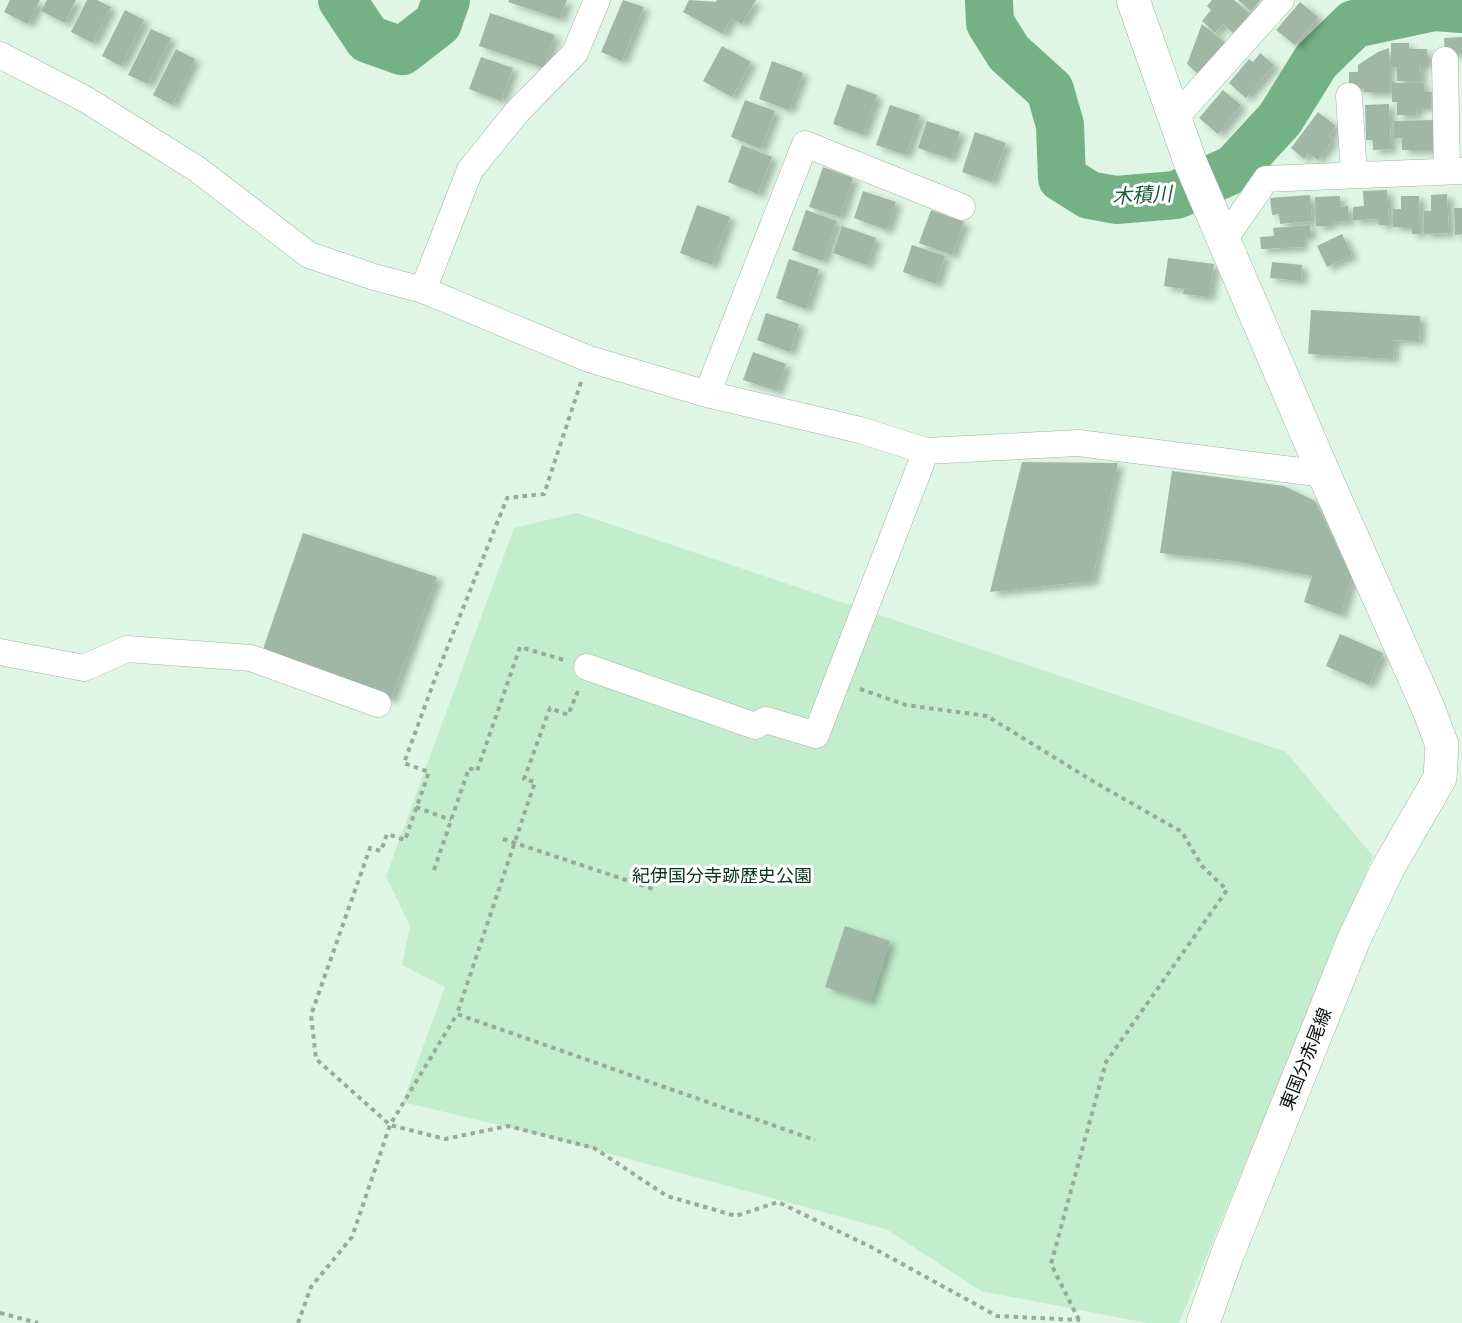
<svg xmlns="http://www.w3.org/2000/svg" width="1462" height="1323" font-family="'Noto Sans','Noto Sans JP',sans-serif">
<defs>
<filter id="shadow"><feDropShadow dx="6" dy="4" stdDeviation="3" flood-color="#0004"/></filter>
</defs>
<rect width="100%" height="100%" fill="#def6e3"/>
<path fill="#c3edcd" d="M577,513l709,239 87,104 -194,467h-32l-166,-32 -95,-62 -334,-91 -149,-36 42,-115 -43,-22 8,-39 -24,-50 128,-348z"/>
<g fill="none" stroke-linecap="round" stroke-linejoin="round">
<path stroke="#74b285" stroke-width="48" d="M342,0l26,39 34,12 36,-28 8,-23
M989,0l1,23 19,30 41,37 10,35 2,53 27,17 27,5 60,-5 58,-26 46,-50 36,-58 38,-37 80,-17 28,2"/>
</g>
<path fill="#a0b7a5" filter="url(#shadow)" d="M10,0h30l-12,24 -24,-12z
M47,0h29l-11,23 -24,-12z
M87,0h10l14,7 -18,36 -22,-11z
M509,0h58l-7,19 -52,-17z
M623,0l21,7 -22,54 -21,-9z
M689,0l27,2 1,-2h39l-14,24 -11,-6 -8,16 -40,-22z
M1212,0h22l16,14 -17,19 -10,-9 -8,9 -13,-12 9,-11 -4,-4z
M1238,0h23l-10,11z
M1300,2l18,15 -23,28 -19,-15z
M125,10l19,10 -23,46 -19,-10z
M490,13l65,22 -11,33 -65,-22z
M1202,24l26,21 -27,32 -14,-13z
M151,29l20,9 -23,46 -20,-9z
M1462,37v16l-17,1 -1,-16z
M1391,43h18v6h18v16h-7l1,16h-24v-14h-6z
M722,46l29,16 -19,35 -29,-16z
M1389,48v44h-25v-4h-15v-16h9v-7l20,-13z
M176,49l19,10 -23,46 -19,-10z
M1260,53l14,12 -28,33 -17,-15 20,-24 4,3z
M481,57l32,11 -12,33 -32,-12z
M772,61l31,12 -14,37 -30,-11z
M1392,83h32v9h8l-1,15h-13l-2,8h-19v-13h-5z
M847,84l30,11 -14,40 -30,-11z
M1223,90l18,15 -23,29 -19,-16z
M745,100l30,11 -14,38 -30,-12z
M1389,104l2,45 -18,1v-10h-7l-1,-35z
M890,105l30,10 -14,40 -30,-10z
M1318,112l18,14 -7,11 4,3 -15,20 -10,-7 -4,6 -13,-11z
M1433,120v30h-31v-12l-8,1v-18z
M927,121l33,11 -9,27 -33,-11z
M975,132l31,11 -14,39 -30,-10z
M742,145l30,12 -14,37 -30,-12z
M823,167l30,11 -13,39 -31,-10z
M1387,190l2,35h-10l-1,-6 -25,1v-13l11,-1 -1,-15z
M863,191l33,11 -9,28 -33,-12z
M1447,194l2,39 -25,1v-23h7v-16z
M1310,195l2,26 -32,3 -1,-10 -7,1 -2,-17z
M1340,196v11l8,-1 1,15 -20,1v4h-13l-1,-29z
M1401,196h18l1,38h-8v-7h-19v-18h8z
M697,205l33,12 -18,48 -32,-12z
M1454,208h8v26l-7,1z
M806,210l31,11 -14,40 -31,-11z
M931,210l33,12 -12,33 -33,-12z
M1310,225l1,11h-9v11l-41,2 -1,-12 14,-1 -1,-8z
M842,226l34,12 -9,27 -34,-12z
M1342,234l10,21 -25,12 -10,-21z
M912,245l33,11 -9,28 -33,-12z
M1168,258l46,6 -5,33 -26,-3 1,-5 -20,-3z
M789,259l30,10 -13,40 -30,-11z
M1272,262l30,3 -1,16 -31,-3z
M1311,310l109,6 -1,25 -25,-1 -1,19 -85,-5z
M766,313l33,11 -9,28 -33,-12z
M753,352l33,12 -9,27 -34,-11z
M1022,462l96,1 -26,118 -102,11z
M1172,471l112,15 31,15 37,76 -11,38 -37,-13 8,-26 -78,-15 -74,-8z
M303,533l134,44 -46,122 -129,-47z
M1340,634l43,19 -14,32 -43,-19z
M845,926l45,15 -20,61 -45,-15z"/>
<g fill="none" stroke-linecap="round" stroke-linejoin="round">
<defs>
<path id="street" d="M0,55l85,44 112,70 112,86 65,22 49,13 166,69 118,35 153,36 66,21 152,-8 246,31
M1445,60l2,111
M1349,96l5,79
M1175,118l106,-118
M1224,240l42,-61 196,-8
M423,290l47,-120 47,-58 58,-59 22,-53
M707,394l98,-250 157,63
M0,652l84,16 43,-19 124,9 127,46
M587,667l168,59 11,-6 50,15 110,-284"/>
<path id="secondary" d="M1133,0l58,164 133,310 105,236 13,35 -2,33 -52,90 -34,71 -128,319 -23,65"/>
</defs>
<use href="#street" stroke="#9db4a2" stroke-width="27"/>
<use href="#secondary" stroke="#9db4a2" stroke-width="34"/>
<path stroke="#98aa9c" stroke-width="4" stroke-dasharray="4.5 4.5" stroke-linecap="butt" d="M581,382l-37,112 -37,4 -71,178 -32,87 25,9 -24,68 -18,-6 -6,17 -11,-3 -59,167 5,44 74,66 55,14 63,-13 86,22 73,48 69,20 42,-14 95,46 124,68 83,4
M860,689l46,16 81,11 109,67 86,49 20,34 25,24 -121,172 -55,202 29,58
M578,691l-10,24 -18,-7 -26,71 11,3 -78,232 358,126
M416,807l35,13
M503,839l150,50
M434,870l35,-102 8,3 43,-124 44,13
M0,1313l38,10
M298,1323l13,-36 41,-50 38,-112 67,-111"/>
<use href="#street" stroke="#fff" stroke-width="26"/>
<use href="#secondary" stroke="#fff" stroke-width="33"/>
</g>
<g text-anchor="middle" stroke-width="6" stroke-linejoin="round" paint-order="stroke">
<g font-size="18" fill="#033518" stroke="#fff">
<text x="722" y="882">紀伊国分寺跡歴史公園</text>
</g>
<g font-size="18" fill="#060d08" stroke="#fff">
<text transform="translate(1306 1059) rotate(-68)" y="6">東国分赤尾線</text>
</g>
<g font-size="20" font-style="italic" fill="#165b32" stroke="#fff">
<text transform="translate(1142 195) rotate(-3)" y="7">木積川</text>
</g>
</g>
</svg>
